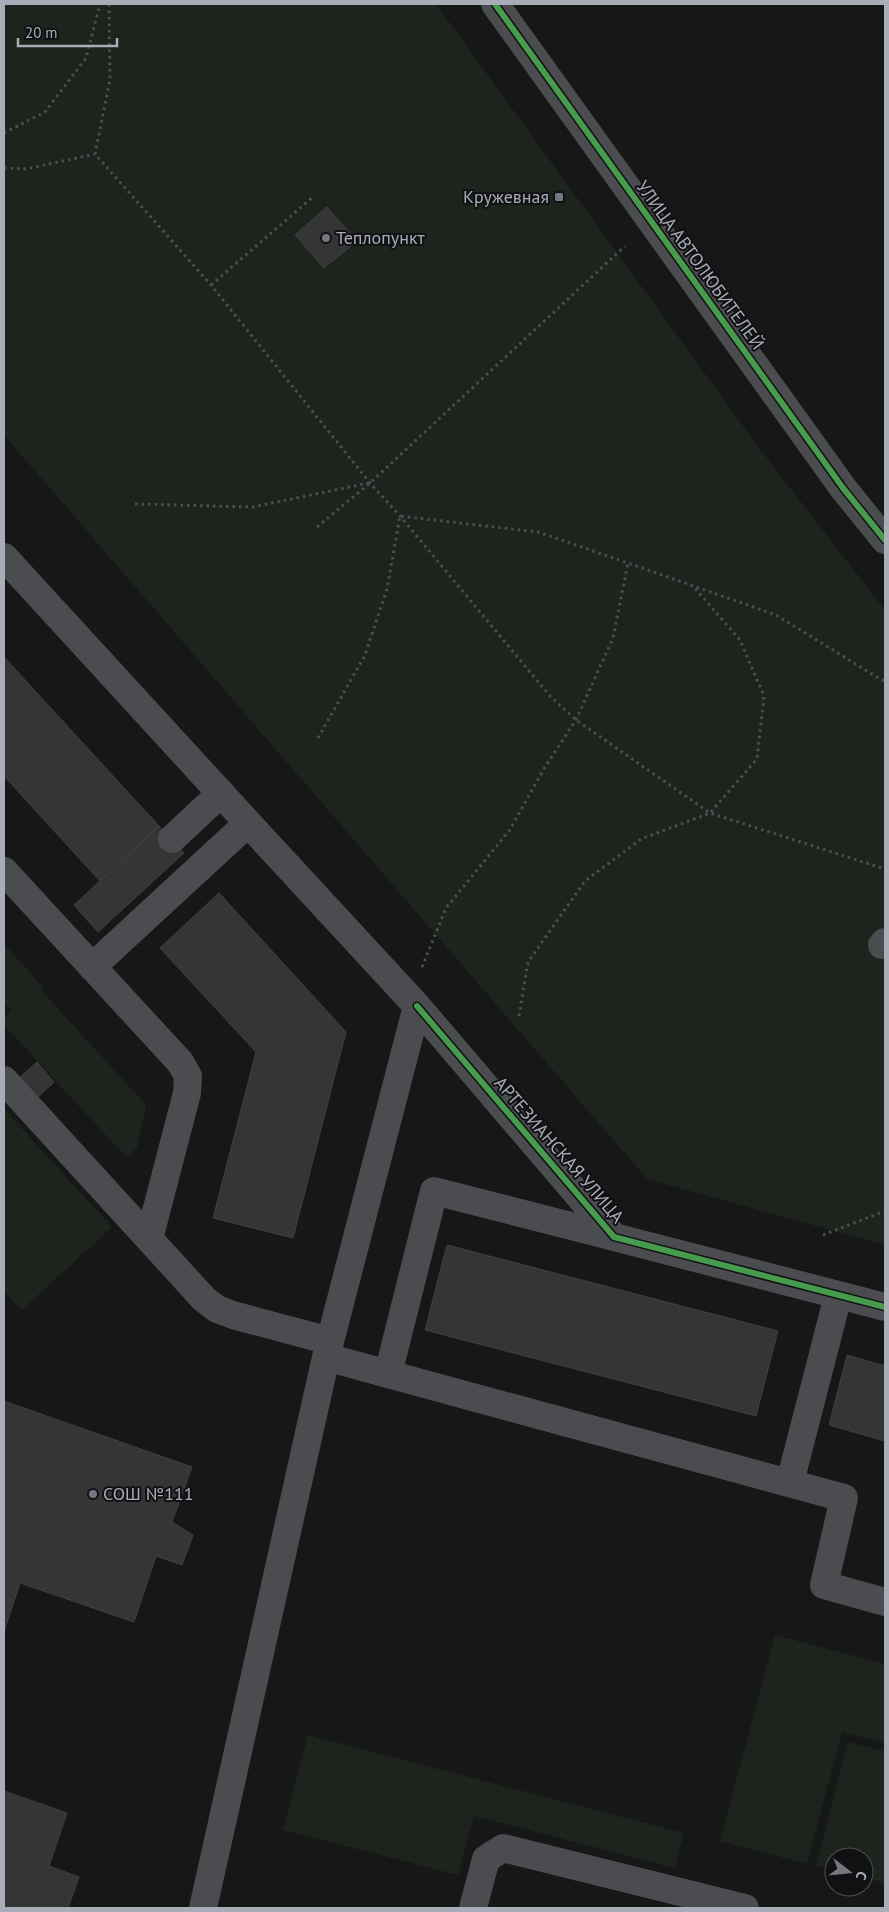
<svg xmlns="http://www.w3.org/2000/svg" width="889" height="1912" font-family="'PT Sans',sans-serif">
<rect width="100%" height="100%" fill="#171717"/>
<path fill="#1d241e" d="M4,4h432l323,444 126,162v635l-238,-66 -643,-744z
M4,944l39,43 -2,3 105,115 -9,43 -10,10 -123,-133v-8l7,-6 -7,-8z
M4,1109l108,118 -90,83 -18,-19z
M775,1635l110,29v79l-43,-11 -35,132 -87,-23z
M308,1735l376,98 -9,35 -201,-52 -16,59 -175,-45z
M848,1742l37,9v132l-21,-5v-21h-30v13l-18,-4z"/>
<path fill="#353536" stroke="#3f4043" d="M327,207l30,34 -33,27 -29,-33z
M4,657l155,169 -59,55 -96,-105z
M159,826l25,27 -86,79 -24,-27z
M219,893l127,139 -53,206 -80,-20 43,-166 -96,-104z
M37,1062l17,20 -18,17 -19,-19z
M447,1245l331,86 -22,85 -331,-86z
M847,1355l38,11v75l-56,-16z
M4,1401l188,66 -20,55 21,13 -11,30 -26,-9 -22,66 -114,-39 -16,48z
M4,1791l63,22 -18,53 30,11 -11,31h-64z"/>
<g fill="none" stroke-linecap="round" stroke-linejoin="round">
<path stroke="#4d4e52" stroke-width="3" stroke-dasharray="2.5 4" stroke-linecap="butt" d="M109,4l1,76 -15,74 116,131 159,198 30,33 150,180 26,24 134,93 175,56
M4,133l41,-21 41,-54 14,-54
M4,168l22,1 69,-15
M211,285l103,-89
M135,504l118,3 116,-24
M317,527l53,-44 255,-237
M318,738l47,-83 22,-66 13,-73 138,16 90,31 148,52 109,67
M422,967l24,-59 63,-77 36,-64 31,-47 37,-82 15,-75
M519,1016l9,-54 57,-81 56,-42 69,-26 47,-54 7,-63 -24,-56 -47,-54
M823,1235l62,-24"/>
<path stroke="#4b4c50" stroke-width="28" d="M495,4l348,484 42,52
M4,557l244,266
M172,839l49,-46
M4,871l176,191 8,14 -1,17 -38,146
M882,945l3,-3
M92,967l156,-144 169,183 -91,351
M417,1006l197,231 271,70
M4,1080l200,219 13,10 16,6 97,26
M614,1237l-180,-46 -46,183 456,124 -20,87 61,17
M790,1482l48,-186
M203,1908l123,-551 62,17
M473,1908l13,-49 17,-11 242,60"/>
<defs>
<path id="cycleway" d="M495,4l348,484 42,52
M417,1006l197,231 271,70"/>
</defs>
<use href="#cycleway" stroke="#111113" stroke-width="9"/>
<use href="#cycleway" stroke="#469c4c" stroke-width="6"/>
</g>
<g fill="#757880" stroke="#111113" stroke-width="2">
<rect x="554" y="192" width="10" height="10" rx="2.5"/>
<circle cx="326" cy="238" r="5"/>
<circle cx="93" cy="1494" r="5"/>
</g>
<g text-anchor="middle" stroke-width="4" stroke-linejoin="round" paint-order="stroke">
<g font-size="18" fill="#a8adb8" stroke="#111113" text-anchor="start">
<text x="549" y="203" text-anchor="end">Кружевная</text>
<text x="336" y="244">Теплопункт</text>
<text x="103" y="1500">СОШ №111</text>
</g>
<g font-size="18" fill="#a8adb8" stroke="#111113">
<text transform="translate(700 265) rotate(54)" y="6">УЛИЦА АВТОЛЮБИТЕЛЕЙ</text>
<text transform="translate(559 1150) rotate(49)" y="6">АРТЕЗИАНСКАЯ УЛИЦА</text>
</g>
</g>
<rect width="889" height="1912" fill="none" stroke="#a8adb8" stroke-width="10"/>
<g transform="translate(849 1872) rotate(106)"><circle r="24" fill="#111113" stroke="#4d4f55"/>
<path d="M0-4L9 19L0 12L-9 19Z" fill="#757880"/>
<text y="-8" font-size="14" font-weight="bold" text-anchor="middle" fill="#a8adb8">С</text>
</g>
<path d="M18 38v8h99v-8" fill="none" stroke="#a8adb8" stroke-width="2.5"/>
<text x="25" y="38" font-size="15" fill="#a8adb8" stroke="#111113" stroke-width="4" paint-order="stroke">20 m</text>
</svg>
